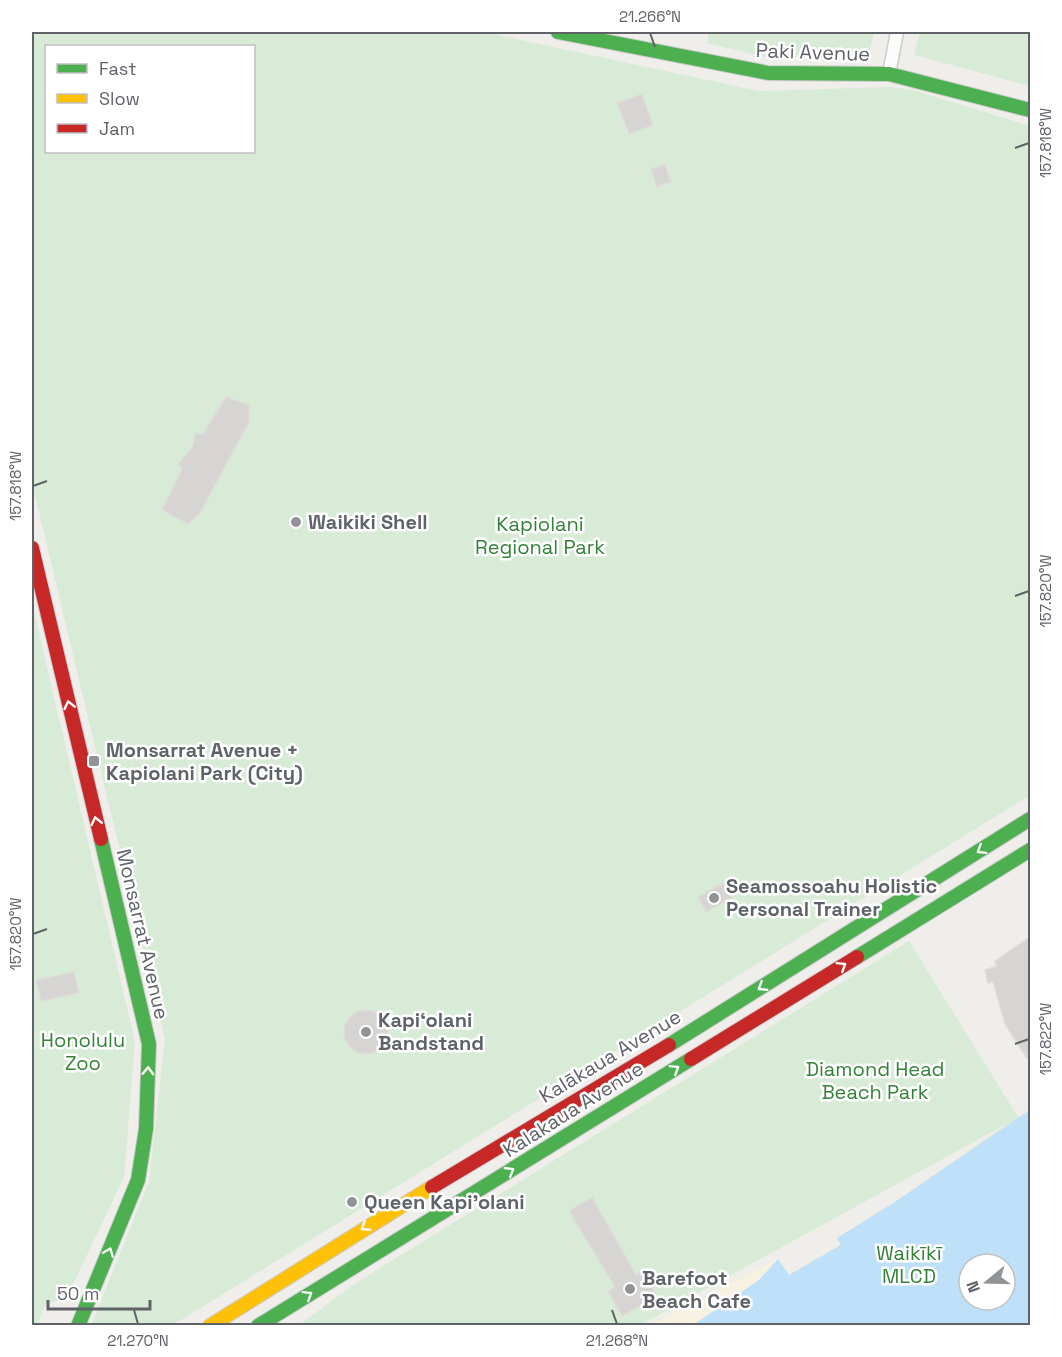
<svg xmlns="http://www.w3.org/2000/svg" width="1062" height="1357" font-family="'Space Grotesk',sans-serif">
<rect width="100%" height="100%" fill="#efeeea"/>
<path fill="#d8ebd6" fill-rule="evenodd" d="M54,32h429l276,59 131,-4 23,3 117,36v669l-857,530h-82l58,-143 16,-143 -133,-556v-448zM46,46h208v106h-208z
M709,32h165l-6,26 -103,-1 -58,-14z
M920,32h110v54l-116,-31z
M32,603l103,439 -11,135 -57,120 -22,8 -8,21 -5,-1z
M909,941l109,176 12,-7v215h-337l66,-45 19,-21 11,16 52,-30 -4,-7 58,-36 115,-80 -370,203 -342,1 58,-43zM969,1264h36v36h-36z"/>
<path fill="#f6f1e1" d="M778,1259l-19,21 -66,45 -45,1z"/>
<path fill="#bfe0f9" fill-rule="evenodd" d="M1030,1110v215h-337l66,-45 19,-21 11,16 52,-30 -4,-7 58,-36zM969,1264h36v36h-36z"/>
<path fill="#d6d5d3" stroke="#deddd9" stroke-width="1.5" d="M642,94l11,31 -24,9 -12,-31z
M665,164l6,18 -14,5 -6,-18z
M226,397l23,8v17l-49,91 -12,11 -26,-14 20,-41 -4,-5 14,-16 3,-14h8z
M723,883l9,15 -26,14 -8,-15z
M1030,937v126l-25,-39 -12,-43 -5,2 -3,-13 12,-4 -2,-5z
M74,972l5,21 -38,8 -5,-21z
M344 1032a22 22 0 1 1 44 0a22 22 0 1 1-44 0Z
M592,1197l44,78 7,-4 14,26 -35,19 -14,-25 7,-4 -46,-76z"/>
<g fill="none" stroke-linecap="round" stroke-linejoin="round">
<defs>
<path id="street" d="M889,74l8,-42"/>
<path id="fast" d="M558,32l210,41 121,1 141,36
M857,957l173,-107
M669,1045l361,-226
M78,1326l60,-146 8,-51 3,-85 -48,-205
M258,1326l433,-267"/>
<path id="slow" d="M210,1326l222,-139"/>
<path id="jam" d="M32,548l69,291
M691,1059l166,-102
M432,1187l237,-142"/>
</defs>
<use href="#street" stroke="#cbcccc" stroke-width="15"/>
<use href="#fast" stroke="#cacacb" stroke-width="16"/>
<use href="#slow" stroke="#cacacb" stroke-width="16"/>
<use href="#jam" stroke="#cacacb" stroke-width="16"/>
<use href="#street" stroke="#fdfcfc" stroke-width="12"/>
<use href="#fast" stroke="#4caf50" stroke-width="14"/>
<use href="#slow" stroke="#ffc107" stroke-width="14"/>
<use href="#jam" stroke="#c62828" stroke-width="14"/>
</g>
<defs><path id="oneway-chevron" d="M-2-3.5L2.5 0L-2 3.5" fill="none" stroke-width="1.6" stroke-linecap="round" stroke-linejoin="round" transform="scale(1.5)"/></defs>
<g stroke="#f6fbf6">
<use href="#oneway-chevron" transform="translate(69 705) rotate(-103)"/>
<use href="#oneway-chevron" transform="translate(96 821) rotate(-103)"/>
<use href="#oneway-chevron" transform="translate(981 850) rotate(148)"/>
<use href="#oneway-chevron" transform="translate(842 966) rotate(-32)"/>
<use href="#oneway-chevron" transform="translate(762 987) rotate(148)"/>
<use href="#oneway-chevron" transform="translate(675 1069) rotate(-32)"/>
<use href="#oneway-chevron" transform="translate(148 1071) rotate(-88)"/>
<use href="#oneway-chevron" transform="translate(510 1171) rotate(-31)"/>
<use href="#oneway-chevron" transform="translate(365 1227) rotate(147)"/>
<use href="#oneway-chevron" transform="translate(109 1252) rotate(-68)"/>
<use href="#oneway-chevron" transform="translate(308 1295) rotate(-32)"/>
</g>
<path fill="none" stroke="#5f6368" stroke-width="2" d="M650,33l5,14M1015,148l14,-5M33,486l14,-5M1015,596l14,-5M33,934l14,-5M1015,1044l14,-5M134,1310l4,14M612,1310l5,14"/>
<g fill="#919496" stroke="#fff" stroke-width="2">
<circle cx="296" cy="522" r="6"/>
<rect x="88" y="755" width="12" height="12" rx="3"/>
<circle cx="714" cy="898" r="6"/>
<circle cx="366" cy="1032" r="6"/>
<circle cx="352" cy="1202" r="6"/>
<circle cx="630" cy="1289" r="6"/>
</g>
<g text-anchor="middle" stroke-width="5" stroke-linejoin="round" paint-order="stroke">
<g font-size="20" fill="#5f6368" stroke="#fff">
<text transform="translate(813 52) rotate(2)" y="7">Paki Avenue</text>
<text transform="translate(143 934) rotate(77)" y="7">Monsarrat Avenue</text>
<text transform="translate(610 1056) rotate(-31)" y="7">Kalākaua Avenue</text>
<text transform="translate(573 1109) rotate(-32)" y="7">Kalakaua Avenue</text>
</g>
<g font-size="20" font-weight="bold" fill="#5f6368" stroke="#fff" text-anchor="start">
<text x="308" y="529">Waikiki Shell</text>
<text x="106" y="757">Monsarrat Avenue +<tspan x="106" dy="23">Kapiolani Park (City)</tspan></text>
<text x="726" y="893">Seamossoahu Holistic<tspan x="726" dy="23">Personal Trainer</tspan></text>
<text x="378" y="1027">Kapiʻolani<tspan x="378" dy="23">Bandstand</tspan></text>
<text x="364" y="1209">Queen Kapi'olani</text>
<text x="642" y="1285">Barefoot<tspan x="642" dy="23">Beach Cafe</tspan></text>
</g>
<g font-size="20" fill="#348238" stroke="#fff">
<text x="540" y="531">Kapiolani<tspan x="540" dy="23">Regional Park</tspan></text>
<text x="83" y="1047">Honolulu<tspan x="83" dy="23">Zoo</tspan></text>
<text x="875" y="1076">Diamond Head<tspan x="875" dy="23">Beach Park</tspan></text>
<text x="909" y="1260">Waikīkī<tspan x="909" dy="23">MLCD</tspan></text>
</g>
</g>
<rect width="1062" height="1357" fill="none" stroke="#ffffff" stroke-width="66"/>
<rect x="45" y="45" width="210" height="108" fill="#ffffff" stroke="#bfc1c3" stroke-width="1.5"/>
<rect x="57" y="64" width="30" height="9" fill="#4caf50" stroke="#bfc1c3" stroke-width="1.5"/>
<text x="99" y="75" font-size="18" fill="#5f6368">Fast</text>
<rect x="57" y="94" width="30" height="9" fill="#ffc107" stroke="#bfc1c3" stroke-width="1.5"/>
<text x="99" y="105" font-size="18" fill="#5f6368">Slow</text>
<rect x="57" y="124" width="30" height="9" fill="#c62828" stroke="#bfc1c3" stroke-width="1.5"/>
<text x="99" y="135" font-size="18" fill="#5f6368">Jam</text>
<g transform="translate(987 1282) rotate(251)"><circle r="28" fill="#ffffff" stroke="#bfc1c3" stroke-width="1.5"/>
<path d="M0-4.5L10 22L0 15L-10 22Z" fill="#919496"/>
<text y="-9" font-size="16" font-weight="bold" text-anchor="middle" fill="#5f6368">N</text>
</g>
<path d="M48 1300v9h102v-9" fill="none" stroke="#5f6368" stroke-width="3"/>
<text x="57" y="1300" font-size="18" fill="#5f6368" stroke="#ffffff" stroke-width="4.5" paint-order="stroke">50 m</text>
<rect x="33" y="33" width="996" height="1291" fill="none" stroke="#5f6368" stroke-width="2"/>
<g font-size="15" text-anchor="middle" fill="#5f6368">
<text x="650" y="22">21.266°N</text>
<text transform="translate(1046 143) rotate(-90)" y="5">157.818°W</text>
<text transform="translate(16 486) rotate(-90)" y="5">157.818°W</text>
<text transform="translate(1046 591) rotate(-90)" y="5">157.820°W</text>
<text transform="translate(16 934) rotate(-90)" y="5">157.820°W</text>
<text transform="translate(1046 1039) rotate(-90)" y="5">157.822°W</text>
<text x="138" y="1346">21.270°N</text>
<text x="617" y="1346">21.268°N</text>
</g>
</svg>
